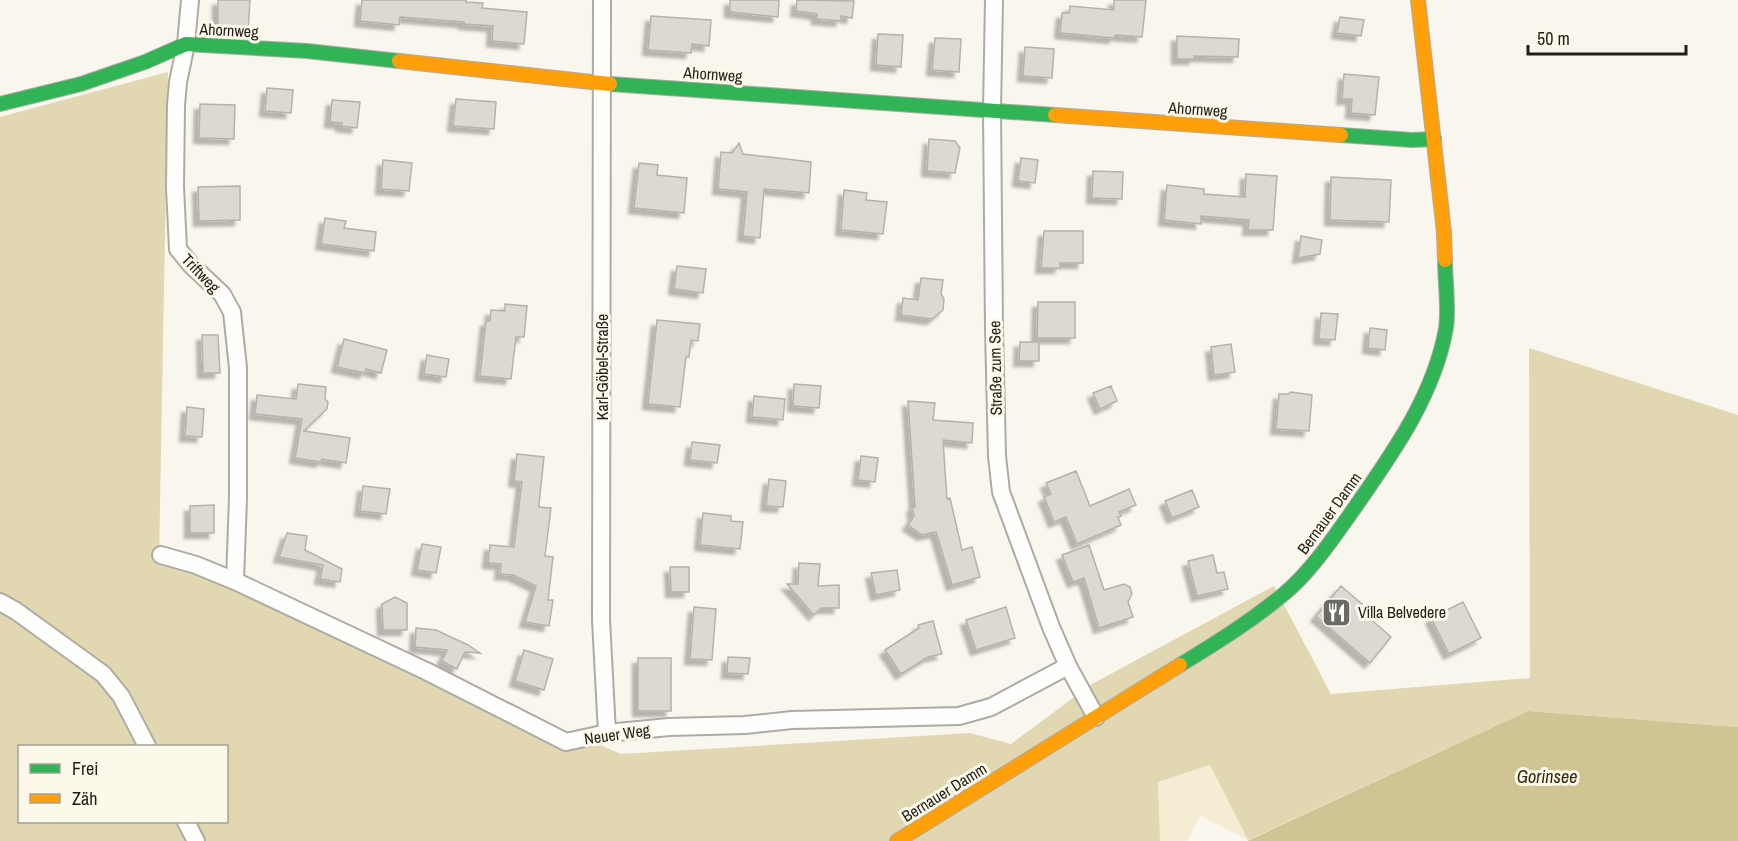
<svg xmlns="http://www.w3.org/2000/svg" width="1738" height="841" font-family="'Archivo Narrow',sans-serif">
<defs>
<filter id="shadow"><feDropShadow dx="-5.5" dy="5.5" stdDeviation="1.5" flood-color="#0004"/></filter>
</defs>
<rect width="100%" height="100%" fill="#f9f6ee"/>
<path fill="#f4edd4" d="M1211,765l37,75 -48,-25 -13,26h-27l-2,-59z"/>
<path fill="#e1d7b0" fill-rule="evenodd" d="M168,72l-9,487 462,195 349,-21 41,11 81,-60 182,-98 57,108 199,-16 -1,-330 209,67v312l-210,-16 -280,129 -38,-75 -52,17 2,59h-1160v-724zM20,746h206v76h-206z"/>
<path fill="#d0c495" d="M1528,711l210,16v114h-491z"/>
<path fill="#dbd9d2" stroke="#b4b2ac" stroke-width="1.5" filter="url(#shadow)" d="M218,0h32l-2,31 -30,-1z
M362,0h104v2l17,1 -1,5 45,4 -3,32 -32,-3 1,-15 -29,-2v-2l-64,-5 -1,8 -39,-4z
M730,0h49l-1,17 -48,-5z
M797,0l57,1 -2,17 -11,-2v5l-24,-2v-5l-21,-3z
M1114,0h32l-4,37 -27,-2 -1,3 -54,-5 2,-20h7l1,-7 44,4z
M651,16l60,4 -2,26 -17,-2 -1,9 -43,-3z
M1340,17l24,3 -3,16 -24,-3z
M878,34l25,1 -2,32 -25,-2z
M1177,36l62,3 -1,18 -44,-1v3h-17z
M935,38l26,1 -2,33 -27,-2z
M1025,47l29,2 -2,29 -29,-2z
M1344,74l35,3 -4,38 -24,-2 1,-14h-10z
M267,88l26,2 -2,23 -26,-2z
M456,99l40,3 -2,27 -41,-3z
M332,100l28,2 -3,26 -16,-2 1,-3 -12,-1z
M200,104l35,1 -1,34 -35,-1z
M929,139l26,2 5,7 -5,25 -28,-2z
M739,143l4,11 68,8 -2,31 -45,-4 -4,49 -17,-2 4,-44 -29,-3 3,-37 11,1z
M1021,158l17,2 -3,23 -17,-2z
M383,160l29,3 -3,28 -28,-2z
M639,163l19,2 -1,10 30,3 -3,35 -50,-5z
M1093,171l30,1 -1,27 -30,-1z
M1246,174l31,2 -4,54h-25l1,-10 -48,-4v8l-37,-4 3,-35 37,4v5l41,3z
M1331,177l60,3 -2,42 -59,-2z
M240,186v34l-41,1 -1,-34z
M844,190l23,3 -1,7 21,2 -4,32 -42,-4z
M325,218l21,3 -2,7 32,4 -2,19 -53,-7z
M1044,231h39v32h-23v5h-19z
M1301,236l21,4 -2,14 -22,4z
M677,266l29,3 -3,24 -29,-4z
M921,278l22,2 -2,14 3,5 -1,11 -11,9 -31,-4 2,-17 15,2z
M1038,302h37v36h-38z
M505,304l22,2 -3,31h-8l-5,42 -31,-3 6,-55h4l1,-11 14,1z
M1321,313l17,1 -3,26 -16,-1z
M657,320l43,4 -2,17 -7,-1 -2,17h-3l-6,50 -32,-3z
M1370,328l17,2 -2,20 -17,-2z
M202,335h16l2,38h-17z
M344,339l43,11 -6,23 -15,-4 -1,4 -28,-6z
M1020,342h19v19h-20z
M1231,344l4,28 -21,3 -3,-28z
M427,355l22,4 -3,18 -22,-3z
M298,384l28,3 -1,12 3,3 -1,7 -23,22 46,7 -4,25 -24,-4 -1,3 -26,-4 7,-39 -47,-5 2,-19 39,4z
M794,384l27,2 -2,22 -26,-2z
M1111,386l6,15 -17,8 -7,-16z
M1291,392l21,3 -3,36 -33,-2 3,-35h9z
M754,396l31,3 -2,21 -31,-3z
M908,401l27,2 -2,17 40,3 -1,20 -29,-3 4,59 3,-1 12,52 10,-3 8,30 -28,8 -16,-53 -14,3 -14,-10 6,-9 -2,-9h3z
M187,407l17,2 -2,28 -17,-1z
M692,442l28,3 -3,18 -27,-3z
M517,454l27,3 -5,47v3l12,1 -6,48 8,1 -5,43h5l-4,26 -24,-4 11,-36 -23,-11 -13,-1 1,-10 -13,-1 2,-18 24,2 8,-65 -8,-1z
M861,456l17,2 -3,24 -17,-2z
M1076,471l14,35 39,-17 7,16 -17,7 2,4 -3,1 3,8 -44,19 -11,-27 -12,5 -10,-25 7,-3 -5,-11z
M769,479l17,2 -3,26 -17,-1z
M363,486l27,3 -4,25 -26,-3z
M1192,490l7,17 -27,11 -7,-17z
M214,505v28h-24v-27z
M703,513l28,3v5l12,1 -3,27 -40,-4z
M287,533l20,3 -2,14 37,19 -2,13 -20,-3 3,-14 -44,-8z
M422,544l19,3 -5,26 -19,-3z
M1089,545l15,45 20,-6 6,3 2,7 -4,8 5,15 -34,11 -15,-50 -11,4 -11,-27z
M1213,555l4,18 7,-1 4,17 -31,7 -9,-35z
M799,563l21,1 -2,22 21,-1v23h-18l-7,7 -27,-31h11z
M670,567h19v25h-18z
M897,570l3,20 -24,5 -5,-22z
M1341,586l21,18 -4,4 33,29 -21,26 -54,-47z
M395,597l12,6v27h-24l-1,-26z
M1463,602l18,36 -32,16 -18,-36z
M694,607l22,2 -4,51 -22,-1z
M1006,607l9,31 -39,12 -10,-30z
M933,621l9,33 -14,3 -27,17 -16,-24 34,-22 -1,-3z
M416,628l20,2 32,15 12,8 -15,-1 -8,17 -15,-8 5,-11 -32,-3z
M524,650l29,9 -9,31 -29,-9z
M728,657l22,1 -2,16 -21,-1z
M638,658h33v53h-33z"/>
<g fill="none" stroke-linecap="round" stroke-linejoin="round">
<defs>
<path id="street" d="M190,0l-4,44 -8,38 -2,23 -1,82 3,62 13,16 31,29 10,18 6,56v130l-3,83
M602,0l-1,620 6,113
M994,0l-2,110 2,218 3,128 4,36 50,135 17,39 28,51
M161,555l35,10 39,16 191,90 140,71 41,-9 62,-6 76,-2 47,-5 167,-4 32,-9 77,-41
M0,602l16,9 87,63 18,22 26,50
M186,822l10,19"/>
<path id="fast" d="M610,84l445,31
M0,104l81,-20 64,-22 41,-18 121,7 92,10
M1341,135l71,5 22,-1
M1180,665c36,-22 73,-45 105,-72 25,-21 47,-53 66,-80 39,-56 83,-116 95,-185 3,-20 -1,-47 -1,-68"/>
<path id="slow" d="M1418,0l26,232 1,28
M399,61l211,23
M1055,115l286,20
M897,841l283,-176"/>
</defs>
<use href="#street" stroke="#adaba4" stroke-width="20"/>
<use href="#fast" stroke="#adaba4" stroke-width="16"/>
<use href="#slow" stroke="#adaba4" stroke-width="16"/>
<use href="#street" stroke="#fefefc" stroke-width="16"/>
<use href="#fast" stroke="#30b455" stroke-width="14"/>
<use href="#slow" stroke="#ff9f0a" stroke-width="14"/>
</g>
<defs>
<symbol id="restaurant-square" viewBox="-11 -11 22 22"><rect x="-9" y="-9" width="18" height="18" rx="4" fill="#6c6a64" stroke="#fdf9ea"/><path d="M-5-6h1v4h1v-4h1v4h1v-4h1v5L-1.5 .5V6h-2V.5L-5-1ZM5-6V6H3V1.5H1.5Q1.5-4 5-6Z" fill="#fff"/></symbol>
</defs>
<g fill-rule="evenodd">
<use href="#restaurant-square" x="1320" y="596" width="33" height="33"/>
</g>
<g text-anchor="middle" stroke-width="6" stroke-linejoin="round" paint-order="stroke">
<g font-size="16" fill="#201e19" stroke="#fdf9ea">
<text transform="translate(229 30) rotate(3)" y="6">Ahornweg</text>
<text transform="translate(713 74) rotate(4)" y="6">Ahornweg</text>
<text transform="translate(1198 109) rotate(4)" y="6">Ahornweg</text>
<text transform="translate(201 273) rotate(46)" y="6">Triftweg</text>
<text transform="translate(602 367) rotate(-90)" y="6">Karl-Göbel-Straße</text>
<text transform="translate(995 368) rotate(-91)" y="6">Straße zum See</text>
<text transform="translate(1329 513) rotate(-54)" y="6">Bernauer Damm</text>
<text transform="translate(617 734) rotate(-8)" y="6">Neuer Weg</text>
<text transform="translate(944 792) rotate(-32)" y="6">Bernauer Damm</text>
</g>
<g font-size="16" fill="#201e19" stroke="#fdf9ea" text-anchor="start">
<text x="1358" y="618">Villa Belvedere</text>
</g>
<g font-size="18" font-style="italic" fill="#31290c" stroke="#fdf9ea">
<text x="1547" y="783">Gorinsee</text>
</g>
</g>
<rect x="18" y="745" width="210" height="78" fill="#fdf9ea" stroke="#a5a196" stroke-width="1.5"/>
<rect x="30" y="764" width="30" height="9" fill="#30b455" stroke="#a5a196" stroke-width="1.5"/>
<text x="72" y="775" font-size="18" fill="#201e19">Frei</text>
<rect x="30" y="794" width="30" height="9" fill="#ff9f0a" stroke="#a5a196" stroke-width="1.5"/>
<text x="72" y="805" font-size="18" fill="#201e19">Zäh</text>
<path d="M1528 45v9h158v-9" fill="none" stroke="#201e19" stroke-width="3"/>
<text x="1537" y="45" font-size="18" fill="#201e19" stroke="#fdf9ea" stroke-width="4.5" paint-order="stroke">50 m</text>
</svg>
